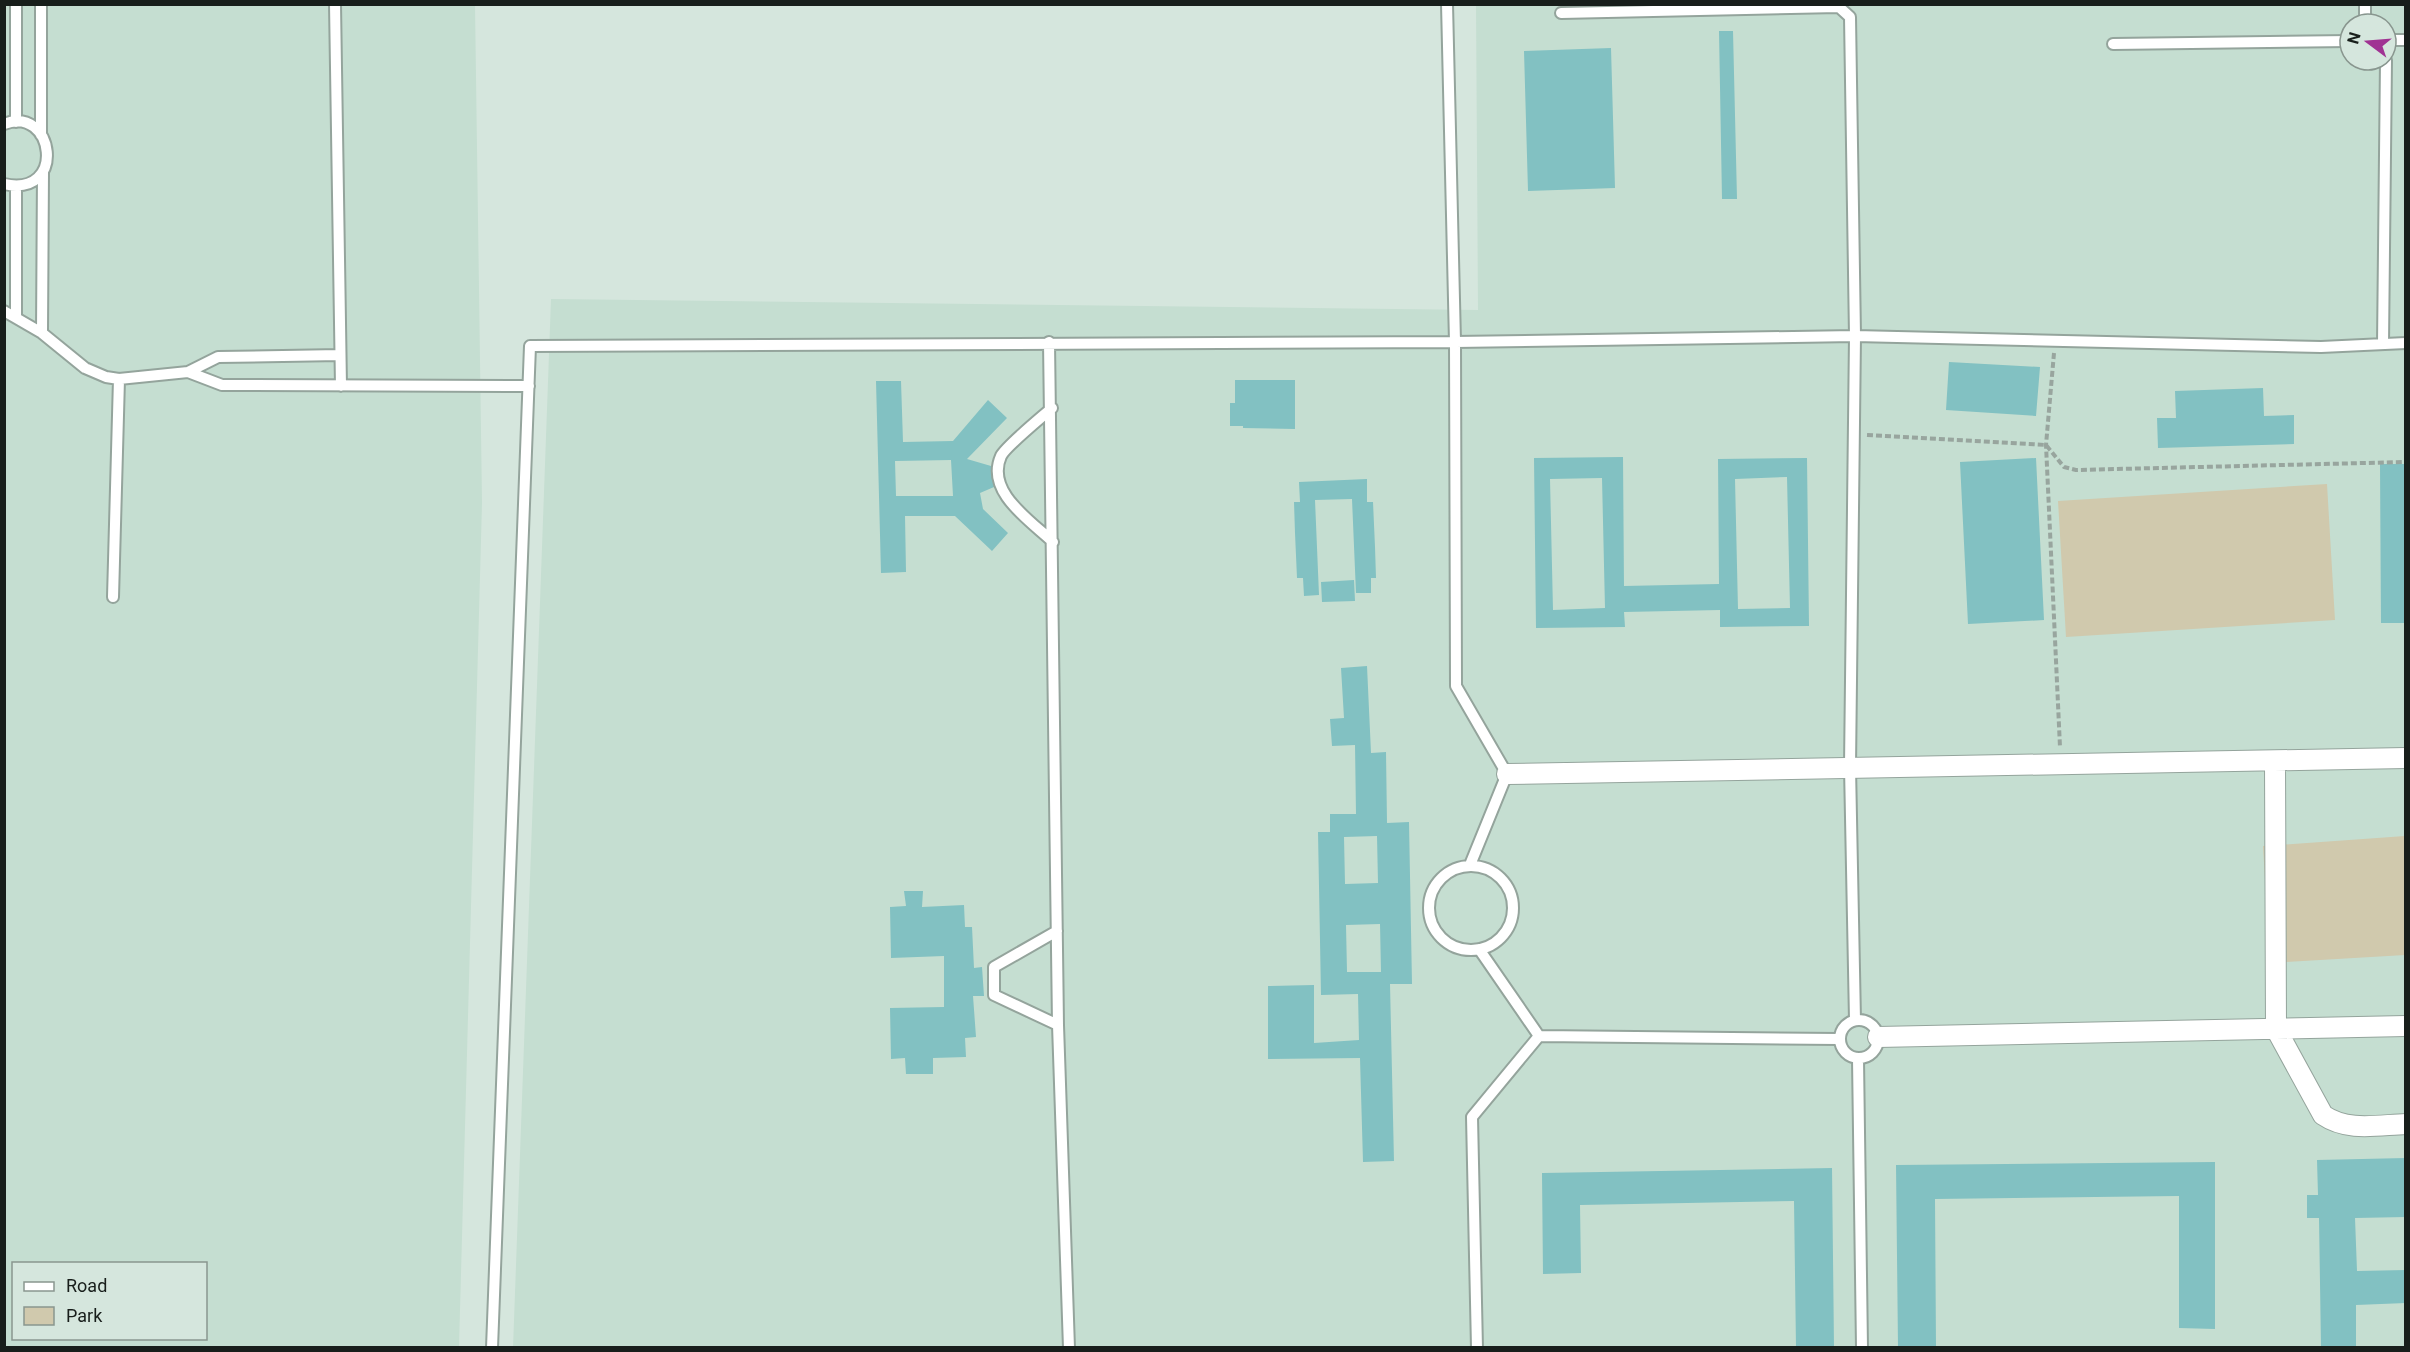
<svg xmlns="http://www.w3.org/2000/svg" width="2410" height="1352" font-family="Roboto,sans-serif">
<rect width="100%" height="100%" fill="#d5e6dd"/>
<path fill="#c5ded1" fill-rule="evenodd" d="M5,5h470l7,498 -23,844 -454,1zM14,1264h192v74h-192z
M1476,5h929v1342l-1892,1 38,-1049 927,11zM2350,24h36v36h-36z"/>
<path fill="#d0c9ad" d="M2327,484l8,136 -269,17 -8,-136z
M2405,836v119l-135,8 -7,-117z"/>
<path fill="#82c1c2" fill-rule="evenodd" d="M1719,31h14l4,168h-15z
M1611,48l4,140 -87,3 -4,-140z
M1949,362l91,5 -4,49 -90,-6z
M1235,380h60v49l-52,-1v-2h-13v-23h5z
M876,381h25l2,61 50,-1 35,-41 19,18 -40,41 24,7 3,21 -14,6 3,16 25,24 -16,18 -37,-35h-50l1,56 -25,1zM951,460l2,36h-57l-1,-35z
M2263,388l1,28 30,-1v29l-136,4 -1,-30h19l-1,-27z
M1623,457l1,129 95,-2 -1,-125 89,-1 2,168 -89,1v-17l-96,2 1,15 -89,1 -2,-170zM1787,477l3,131 -52,1 -3,-130zM1602,478l3,130 -52,2 -3,-131z
M2036,458l8,162 -76,4 -8,-162z
M2380,464h26v159h-25z
M1367,479v23h6l2,45 1,31h-5v15h-15l-4,-94 -37,1 4,95 -15,1 -1,-18h-6l-2,-45 -1,-31h6l-1,-20z
M1354,580l1,21 -33,1 -1,-20z
M1367,666l4,87 15,-1 1,71 22,-1 3,162h-22l4,177 -31,1 -3,-104 -92,1v-73l46,-1v58l45,-3 -1,-46 -37,1 -3,-163h12v-18h26l-1,-69 -23,1 -2,-27 14,-1 -3,-50zM1377,836l1,47 -33,1 -1,-47zM1380,924l1,48h-34l-1,-47z
M904,891h19l-1,16 42,-2 1,22h7l2,41 8,-1 2,29h-11l3,41 -11,1 1,19 -33,1v16h-27l-1,-16 -14,1 -1,-51 54,-1v-51l-53,2 -1,-51 16,-1z
M2406,1158v59l-51,1 2,53 49,-1v33l-50,2v42h-35l-2,-129h-12v-23h11l-1,-35z
M2215,1162v167l-36,-1v-132l-244,3 1,148h-38l-2,-182z
M1832,1168l2,179h-38l-2,-146 -214,4 1,68 -38,1 -1,-101z"/>
<g fill="none" stroke-linecap="round" stroke-linejoin="round">
<defs>
<path id="service" d="M16,4v118
M41,4v131
M335,4l6,382
M1447,4l8,338 1,344 51,88 -37,91
M2365,4v20
M1561,13l278,-6 11,10 5,319 -5,431 5,253
M2113,44l237,-3
M2386,45v-5h20
M4,124c50,-20 64,74 0,60
M4,311l38,22 43,35 21,9 13,2 69,-7 30,-15 122,-2
M16,318v-131
M42,333l1,-161
M1049,342l9,683 11,323
M2383,344l3,-284
M188,372l34,13 307,1
M1052,408c-10,9 -46,38 -51,48 -16,36 30,65 52,86
M113,597l6,-218
M1429 908a42 42 0 1 1 84 0a42 42 0 1 1-84 0Z
M1057,931l-63,36v28l64,30
M1479,949l60,87
M1840 1039a19 19 0 1 1 38 0a19 19 0 1 1-38 0Z
M1858,1059l4,289
M492,1348l38,-1002 925,-4 400,-6 466,11 85,-4
M1477,1348l-5,-231 67,-81 300,3"/>
<path id="minor" d="M2275,761l1,268 47,86c25,17 54,10 83,9
M1507,774l899,-16
M1878,1037l528,-11"/>
</defs>
<use href="#service" stroke="#94a49c" stroke-width="14"/>
<use href="#minor" stroke="#94a49c" stroke-width="22"/>
<path stroke="#98a59e" stroke-width="4" stroke-dasharray="6 3" stroke-linecap="butt" d="M2054,353l-8,92 14,302
M1867,435l179,10 18,22 12,3 330,-8"/>
<use href="#service" stroke="#fff" stroke-width="10"/>
<use href="#minor" stroke="#fff" stroke-width="20"/>
</g>
<rect width="2410" height="1352" fill="none" stroke="#181e1b" stroke-width="12"/>
<rect x="12" y="1262" width="195" height="78" fill="#d5e6dd" stroke="#89968f" stroke-width="1.5"/>
<rect x="24" y="1282" width="30" height="9" fill="#ffffff" stroke="#89968f" stroke-width="1.5"/>
<text x="66" y="1292" font-size="18" fill="#181e1b">Road</text>
<rect x="24" y="1307" width="30" height="18" fill="#d0c9ad" stroke="#89968f" stroke-width="1.5"/>
<text x="66" y="1322" font-size="18" fill="#181e1b">Park</text>
<g transform="translate(2368 42) rotate(286)"><circle r="28" fill="#d5e6dd" stroke="#89968f" stroke-width="1.5"/>
<path d="M0-4.5L10 22L0 15L-10 22Z" fill="#a03393"/>
<text y="-9" font-size="16" font-weight="bold" text-anchor="middle" fill="#181e1b">N</text>
</g>
</svg>
